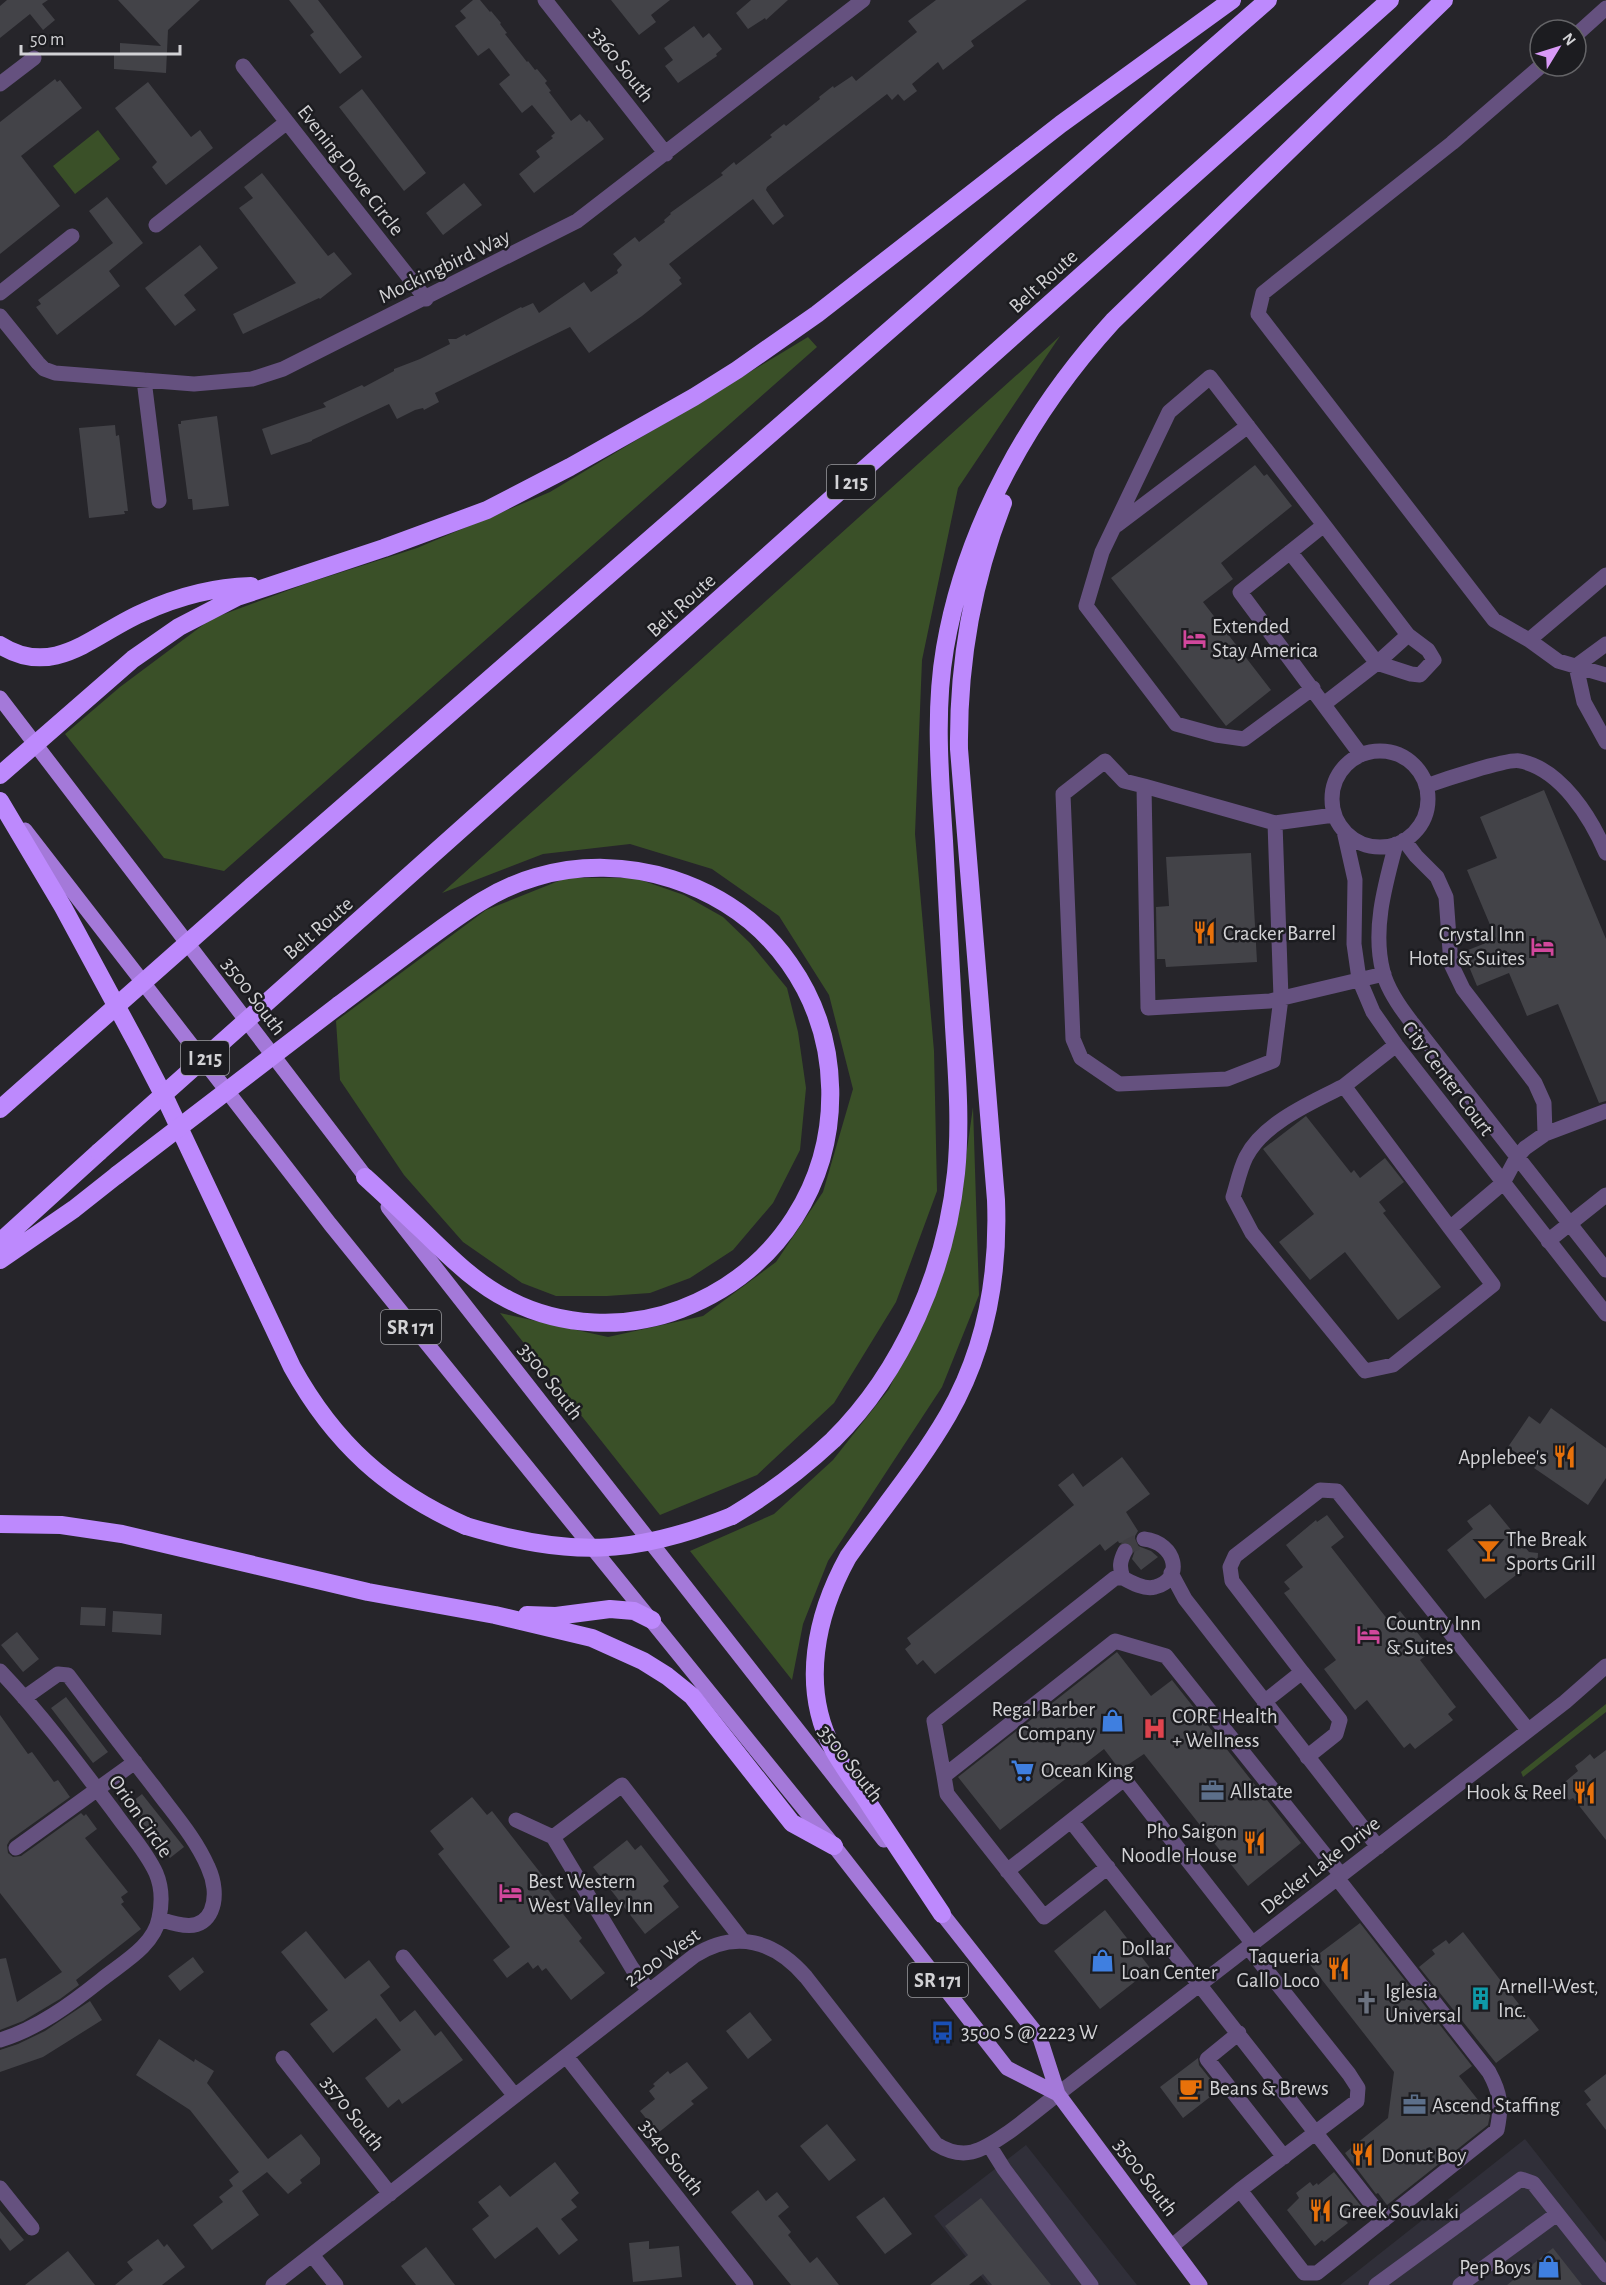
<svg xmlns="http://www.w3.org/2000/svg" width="1606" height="2285" font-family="'Alegreya Sans',sans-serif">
<rect width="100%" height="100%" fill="#26252a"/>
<path fill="#302f39" d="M1525,2139l81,103v43h-266z
M1026,2145l111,140h-149l-54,-69z"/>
<path fill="#3a5028" d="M98,130l22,29 -45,35 -22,-28z
M1060,336l-102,152 -36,172 -7,174 19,217 3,140 -41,111 -62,101 -77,72 -97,40 -160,-202 108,24 95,-21 73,-54 47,-70 30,-103 -24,-94 -50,-79 -67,-47 -82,-25 -87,10 -101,39z
M808,337l9,10 -593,524 -60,-13 -99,-124 55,-47 91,-68 97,-36 109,-35 133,-56z
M566,878h69l49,17 39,22 27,26 37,45 11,44 8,56 -6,62 -27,53 -40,47 -43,28 -40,15 -43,3h-51l-34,-13 -59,-41 -59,-67 -64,-95 -4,-59 150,-111z
M973,1107l6,188 -37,92 -114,174 -25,63 -11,56 -102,-129 84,-37 59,-54 56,-71 31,-67 44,-151z
M1606,1704v8l-83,65 -2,-5z"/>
<path fill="#434348" d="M7,0h41l-6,4 13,16 -12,10 -13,-16 -30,24v-32z
M118,0h82l-32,30 -2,43 -52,-4v-16h6v-10l41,3z
M289,0h29l44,57 -22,17 -30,-39 4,-3z
M473,0h7l10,12 1,-1 10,12 -1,1 7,9 -2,1 22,28 1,-1 7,9 2,-1 10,12 -2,2 6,8 -2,1 22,29 9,-7 7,8 2,-2 15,19 -70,54 -15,-19 21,-17 -4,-6 17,-13 -2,-2 4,-3 -23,-28 -10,8 -23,-29 11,-9 -21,-27 -11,8 -23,-30 11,-8 -6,-7z
M611,0h59l-19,15 5,7 -17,13z
M751,0h37l-22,20 -1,-2 -17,11 -12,-16z
M936,0h91l-56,41 3,5 -31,24 -5,-8 -26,22 5,7 -13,10 -6,-7 -6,6 -5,-6 -120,93 -1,3 18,26 -11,9 -20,-26 -84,65 12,14 -2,2 3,4 -40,32 -53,37 -19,-26 -135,66 4,9 -15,8 -1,-2 -8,2 -18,9 -8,-15 -77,36v1l-41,14 -9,-26 64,-22 -3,-4 39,-18 2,2 30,-16v-2l26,-10 30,-15 -2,-5h8l9,-5 1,2 55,-29 1,1 11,-5 6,10 45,-31 7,10 27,-19 -1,-3 5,-5 -9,-11 22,-17 4,5 26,-20 -1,-2 7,-6 -1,-1 53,-38 -2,-2 13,-11 2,3 36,-28 -2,-2 14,-11 2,2 34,-27 -1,-2 14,-11 1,2 18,-12 4,5 61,-49 -9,-11z
M694,26l9,12 6,-5 13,16 -6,5 1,2 -39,27 -13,-17 8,-6 -9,-12z
M55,79l2,3 3,-2 22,28 -61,48 39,50 -60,48v-132z
M148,82l43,55 9,-7 13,18 -47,37 -14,-18 5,-5 -42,-54z
M362,89l64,84 -22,18 -65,-84z
M262,173l66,83 6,-4 18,22 -32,25 -1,-1 -76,36 -10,-20 63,-31 -57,-75 14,-10 -9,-11z
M464,183l18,22 -39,30 -17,-22z
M107,197l36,46 -34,28 11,15 -63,49 -21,-28 5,-3 -3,-4 75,-57 -24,-32z
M200,245l18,23 -34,27 12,15 -21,16 -30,-38z
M217,416l12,90 -36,4 -1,-11h-4l-10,-75h3v-3z
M115,425l1,11 3,-1 9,76h-4l1,3 -36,4 -10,-90z
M1255,465l9,11 3,-2 25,32 -71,57 12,16 -30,23 68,88 -45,36 -115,-148z
M1544,790l62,149v162l-7,2 -41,-99 -31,12 -18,-43 -32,13 -14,-34 33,-13 -29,-69 30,-12 -17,-41z
M1251,853l6,109 -91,5 -1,-8h-8l-1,-52 13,-1 -3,-49z
M1306,1116l45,57 3,-3 6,8 25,-20 19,24 -25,20 7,9 -3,2 58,74 -43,33 -53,-68 -35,28 -31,-38 35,-28 -51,-65z
M1551,1408l55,40v30l-18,27 -54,-37 2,-2 -28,-19 21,-31 11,8z
M1122,1457l28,37 -24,18 12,19 -3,5v6l3,4 13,5 7,6 -17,13 -9,-11 3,-9 -5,-8 -11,1 -1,-2 -13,10 -5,-7 -165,130 -12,-14 -6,5 -12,-16 6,-5 -4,-6 167,-133 -16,-20 15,-12 10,14z
M1490,1504l39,48 9,1 -1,17 -13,-1 -39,30 -38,-49 26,-21 -6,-8z
M1327,1515l17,22 -13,10 57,73 12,-9 32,40 -12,9 36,47 -8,7 5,6 -38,29 -5,-6 -6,5 -37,-48 -12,10 -31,-41 12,-9 -52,-67 6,-4 -6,-7 19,-15 -17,-22 30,-25 1,2z
M81,1607l25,1 -1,18 -25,-1z
M113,1611l49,3 -1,21 -49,-3z
M17,1632l22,27 -16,13 -22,-27z
M1117,1652l34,44 21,-16 129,163 -53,43 -104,-132 -24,16 -16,-21 -104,81 -42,-53z
M66,1697l42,55 -15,11 -42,-55z
M0,1715l28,39 4,-2 22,30 4,-2 12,17 -60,43 -3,5 1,8 5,4 8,-1 60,-43 3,3 2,-2 11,15 -12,9 43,54 -7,5 3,5 -3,2 20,25 -65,51 3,5 -19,14 -37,22 -23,9v-71l6,-1 11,44 45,-30 -62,-79z
M1606,1750v90l-33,-42 -4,2 -10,-13 19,-16 -3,-5 7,-5 8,-7 4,5z
M142,1794l42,53 -14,11 -42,-53z
M472,1797l15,18 5,-4 54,69 -3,3 15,20 -2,2 26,33 -3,3 26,32 -34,27 -25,-32 -4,3 -4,-6 -5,4 -5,-7 -21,16 -14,-18 17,-13 -72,-93 6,-5 -14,-18z
M627,1840l8,10 6,-5 28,36 -6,5 16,21 -34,27 -52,-67z
M1105,1910l46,59 -51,40 -46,-58z
M1360,1923l112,143 -13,10 31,39 -2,10 -101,80 -9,-12 -2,1 -31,-41 43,-35 6,-46 -86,-110z
M306,1931l39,48 24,-19 21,27 -10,8 20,27 15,-12 20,26 6,-5 22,29 -61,44 -3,-5 -11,9 -23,-30 36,-28 -25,-32 -43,35 -23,-29 18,-14 -47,-58z
M1463,1932l76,98 -43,33 -77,-96 16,-13 -3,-4 14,-10 3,4z
M193,1957l11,15 -24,19 -12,-15z
M90,2001l12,19 -59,37 -43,15v-22l18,-6 27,-13z
M750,2012l22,28 -24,19 -22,-28z
M159,2039l35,23 1,-3 19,12 -7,12 61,76 33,-25 19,24v6l-20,16 2,3 -14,11 -21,-22 -25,19 17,24 -47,35 -19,-25 30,-23 -4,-5 14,-11 -4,-6 10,-8 -49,-62 -54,-35z
M1198,2058l1,7 20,25 -36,28 -23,-31z
M687,2062l21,26 -17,13 3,3 -36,29 -18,-22 15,-12 -6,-8 6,-5 -2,-2 15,-13 2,3z
M1606,2074v56l-20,-26 5,-4 -7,-9z
M827,2124l29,36 -27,21 -29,-35z
M555,2162l24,31 -8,7 6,7 -16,12 17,21 -19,15 -22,-28 -42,32 -23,-30 17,-13 -11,-14 22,-17 10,12z
M1334,2172l27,34 -9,7 2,2 -8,6 2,2 -24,19 -2,-2 -7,6 -28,-36 12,-12 -3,-5 14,-11 3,4 4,-3 1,2z
M758,2190l8,11 11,-9 12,15 -11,9 13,16 -3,3 22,28 7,-6 22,28h-48l-60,-73z
M884,2197l28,37 -27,20 -29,-37z
M981,2198l70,87h-59l-9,-11 -14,11h-39l38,-30 -23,-29z
M0,2211l24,29 -14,11 -10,-13z
M158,2239l6,8 3,-3 18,23 -23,18h-47l18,-15 -6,-8z
M649,2241v8l30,-3 3,31 -49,5 -4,-39z
M426,2247l29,38h-39l-15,-19z
M1553,2248l29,37h-75z
M68,2251l27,34h-70z"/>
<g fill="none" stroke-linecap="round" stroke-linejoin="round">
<path stroke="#403f44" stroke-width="15" stroke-dasharray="15 8" stroke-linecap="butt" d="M1125,1551l4,-5 15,-7"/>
<path stroke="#65517f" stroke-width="15" d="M545,0l121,154
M1576,35l30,-27
M243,66l183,233
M1541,66l-89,77 -189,150 -5,21 236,306 35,20 29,21 48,14
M0,84l34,-26
M156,225l131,-103
M0,293l72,-57
M0,316l38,47 6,6 11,4 139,11 58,-5 31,-10 294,-148 286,-221
M144,380l15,121
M1117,525l131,-99
M1290,552l87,111 34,11 9,1 14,-15 -6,-10 -20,-15 -84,-110
M1529,640l77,-65
M1606,644l-30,22 8,36 22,40
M1313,688l-69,51 -28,-4 -40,-11 -90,-118 16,-54 67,-140 41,-35 114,148 -84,67 121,163
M1324,704l53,-41 31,-28
M1332 799a48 48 0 1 1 96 0a48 48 0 1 1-96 0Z
M1144,786l-20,-5 -19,-20 -42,33 10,245 8,19 38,26 108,-5 46,-18 8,-63 -6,-175
M1426,786c14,-5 82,-28 94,-25 41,8 71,57 86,92
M1334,815l-59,8 -131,-37 4,222 122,-7 114,-27
M1344,831l11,49 -1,64 5,35 14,33 23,33 210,269
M1404,840l12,16 21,21 9,20 5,67 12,25 72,94 9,20 1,31
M1396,844c-11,41 -24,86 -13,128 5,19 18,37 30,52l193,246
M1396,1045l-52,41 106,142 53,-45 14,-26 8,-9 20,-14 61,-23
M1344,1086c-32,16 -81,37 -98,71 -6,12 -9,27 -13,40l19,36 113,138 28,-6 100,-80 -43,-57
M1548,1241l58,-46
M1125,1551c-5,10 -6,16 -2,27 9,5 22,12 32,9 29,-7 22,-44 -11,-48
M1171,1573l14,26 193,248
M0,1671c42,44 79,94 115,142 14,20 31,38 41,60 6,14 6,31 3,45 -5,28 -37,45 -58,62 -30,24 -64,49 -101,60
M1302,1672l38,48 -4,14 -29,23
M24,1698l34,-24 10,1c28,37 57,75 86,112 19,26 41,50 54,80 6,13 9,30 3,44 -10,22 -33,14 -52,8
M1264,1702l38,-30 -70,-91 -2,-14 5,-11 85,-66 17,1 191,239
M944,1776l-10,-55 181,-143h8
M516,1820l37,17 69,-52 121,156
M1071,1821l313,399
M553,1837l79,131 17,23
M16,1848l119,-86
M1108,1867l-64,50 -97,-123 -3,-18 171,-135 51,15 175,219
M1007,1871l117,-92 129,165
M403,1957l112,139
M1239,2033l-32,26 77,98
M566,2056l180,229
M283,2058l107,136
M989,2145l15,24 87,116
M0,2188l32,40
M1240,2190l64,83h13l180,-143c5,-24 4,-36 -8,-58l-152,-194
M1172,2246l68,-56 117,-89 1,-13 -9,-14 -101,-127
M312,2255l24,30
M273,2285l421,-329c42,-27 81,-15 112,21l130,167c11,7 22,11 36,8 23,-5 66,-43 86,-58l507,-392 41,-36
M1376,2285l145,-106 12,4 73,92
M1460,2285l97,-71"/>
<path stroke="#a479d9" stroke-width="15" d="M0,698l372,487
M25,830l305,394 504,622 173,222 51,26
M388,1207l496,633
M936,1906l104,132 18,56 142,191"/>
<path stroke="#bd89fd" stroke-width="18" d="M0,645c55,35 96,-13 144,-33 33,-15 70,-25 107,-26
M0,775l133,-116 46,-32 58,-30 147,-49 103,-38 83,-43 124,-70 43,-27 80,-56 244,-190 171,-124
M0,801l63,106 74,137 31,60 124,263c42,76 95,124 174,159
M252,886l1016,-886
M311,963l1079,-963
M339,1005c28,-21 56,-42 84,-63 36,-26 70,-53 113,-65 44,-13 92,-12 136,2 207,67 212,351 9,430 -55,21 -120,18 -172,-9 -32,-16 -56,-40 -82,-65 -20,-19 -41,-39 -62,-58
M0,1109l61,-54
M0,1242l99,-90
M0,1260l74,-51 43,-34
M732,1516c37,-22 70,-47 101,-76 70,-69 113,-170 123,-267 5,-49 1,-98 -2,-146 -3,-62 -7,-124 -10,-186 -4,-64 -10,-129 1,-193 21,-122 85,-236 168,-327l331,-321
M0,1524l61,1 61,9 246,58 127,23 97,23 51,23 24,15 25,20 100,127 42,23
M527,1615l29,1 54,-7 24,2 18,9
M942,1914c-24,-36 -47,-71 -71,-107 -12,-19 -27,-38 -38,-58 -33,-62 -17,-134 15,-192 33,-47 71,-92 100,-142 38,-66 51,-139 48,-215l-37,-451c-1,-85 13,-167 44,-246"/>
<path stroke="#bd89fd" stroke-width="18" d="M61,1055l191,-169
M99,1152l212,-189
M117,1175l222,-170
M466,1526c103,31 166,30 266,-10"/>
</g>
<defs>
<symbol id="hotel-bare" viewBox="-9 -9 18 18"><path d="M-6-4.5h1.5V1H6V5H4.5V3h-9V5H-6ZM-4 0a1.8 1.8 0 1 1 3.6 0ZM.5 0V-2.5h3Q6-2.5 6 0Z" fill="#d1479c" stroke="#1c1c20" stroke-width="2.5" paint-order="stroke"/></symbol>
<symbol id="restaurant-bare" viewBox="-9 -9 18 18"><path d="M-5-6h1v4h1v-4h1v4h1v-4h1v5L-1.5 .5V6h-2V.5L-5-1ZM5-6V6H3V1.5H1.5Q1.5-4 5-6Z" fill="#e8710a" stroke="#1c1c20" stroke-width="2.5" paint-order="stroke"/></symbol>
<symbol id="bar-bare" viewBox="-9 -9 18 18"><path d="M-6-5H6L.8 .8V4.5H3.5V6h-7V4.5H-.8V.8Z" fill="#e8710a" stroke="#1c1c20" stroke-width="2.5" paint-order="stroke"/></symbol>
<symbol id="shop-bare" viewBox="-9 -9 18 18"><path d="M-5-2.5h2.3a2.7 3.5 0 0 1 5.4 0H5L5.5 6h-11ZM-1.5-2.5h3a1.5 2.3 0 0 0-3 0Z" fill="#3f7fe0" stroke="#1c1c20" stroke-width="2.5" paint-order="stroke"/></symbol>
<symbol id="hospital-bare" viewBox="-9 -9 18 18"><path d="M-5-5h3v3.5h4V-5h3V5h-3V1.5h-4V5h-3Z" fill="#e0444e" stroke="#1c1c20" stroke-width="2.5" paint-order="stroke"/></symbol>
<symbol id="supermarket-bare" viewBox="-9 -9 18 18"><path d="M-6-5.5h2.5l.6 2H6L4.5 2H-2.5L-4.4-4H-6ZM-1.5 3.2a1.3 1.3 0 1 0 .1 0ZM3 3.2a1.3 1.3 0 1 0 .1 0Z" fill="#3f7fe0" stroke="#1c1c20" stroke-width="2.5" paint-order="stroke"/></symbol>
<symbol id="office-bare" viewBox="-9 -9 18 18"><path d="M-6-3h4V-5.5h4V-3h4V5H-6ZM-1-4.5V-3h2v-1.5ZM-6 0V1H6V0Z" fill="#5c6f8a" stroke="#1c1c20" stroke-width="2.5" paint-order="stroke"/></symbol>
<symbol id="building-bare" viewBox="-9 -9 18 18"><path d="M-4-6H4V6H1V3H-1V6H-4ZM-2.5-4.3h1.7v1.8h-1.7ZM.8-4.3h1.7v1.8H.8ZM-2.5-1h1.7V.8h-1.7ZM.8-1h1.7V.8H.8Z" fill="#0f9aa8" stroke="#1c1c20" stroke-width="2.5" paint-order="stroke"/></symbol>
<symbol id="church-bare" viewBox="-9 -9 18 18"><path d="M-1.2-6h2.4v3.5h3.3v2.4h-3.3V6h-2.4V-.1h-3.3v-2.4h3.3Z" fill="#6b7280" stroke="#1c1c20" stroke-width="2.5" paint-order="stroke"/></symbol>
<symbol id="bus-bare" viewBox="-9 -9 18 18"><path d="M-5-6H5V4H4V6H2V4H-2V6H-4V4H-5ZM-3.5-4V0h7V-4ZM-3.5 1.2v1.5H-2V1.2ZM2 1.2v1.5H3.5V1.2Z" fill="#1a4fb4" stroke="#1c1c20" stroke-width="2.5" paint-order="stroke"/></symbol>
<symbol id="cafe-bare" viewBox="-9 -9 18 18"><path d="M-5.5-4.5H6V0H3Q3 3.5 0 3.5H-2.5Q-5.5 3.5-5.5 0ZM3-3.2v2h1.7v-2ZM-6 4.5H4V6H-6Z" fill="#e8710a" stroke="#1c1c20" stroke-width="2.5" paint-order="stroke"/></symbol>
</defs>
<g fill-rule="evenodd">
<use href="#hotel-bare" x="1178" y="622" width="33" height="33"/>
<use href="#restaurant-bare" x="1188" y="916" width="33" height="33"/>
<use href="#hotel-bare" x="1526" y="930" width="33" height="33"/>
<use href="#restaurant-bare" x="1548" y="1440" width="33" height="33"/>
<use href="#bar-bare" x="1472" y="1534" width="33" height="33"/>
<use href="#hotel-bare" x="1352" y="1618" width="33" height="33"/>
<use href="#shop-bare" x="1096" y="1704" width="33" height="33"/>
<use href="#hospital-bare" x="1138" y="1712" width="33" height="33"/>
<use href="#supermarket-bare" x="1006" y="1754" width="33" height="33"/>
<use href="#office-bare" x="1196" y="1774" width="33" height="33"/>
<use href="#restaurant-bare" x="1568" y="1776" width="33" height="33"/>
<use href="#restaurant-bare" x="1238" y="1826" width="33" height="33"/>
<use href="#hotel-bare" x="494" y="1876" width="33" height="33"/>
<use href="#shop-bare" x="1086" y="1944" width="33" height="33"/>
<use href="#restaurant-bare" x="1322" y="1952" width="33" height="33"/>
<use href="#building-bare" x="1464" y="1982" width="33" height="33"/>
<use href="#church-bare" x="1350" y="1986" width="33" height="33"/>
<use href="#bus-bare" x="926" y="2016" width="33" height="33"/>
<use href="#cafe-bare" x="1174" y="2072" width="33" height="33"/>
<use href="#office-bare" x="1398" y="2088" width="33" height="33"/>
<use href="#restaurant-bare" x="1346" y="2138" width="33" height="33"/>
<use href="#restaurant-bare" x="1304" y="2194" width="33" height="33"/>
<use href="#shop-bare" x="1532" y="2250" width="33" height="33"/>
</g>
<g text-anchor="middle" stroke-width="5" stroke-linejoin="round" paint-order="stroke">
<g fill="#1c1c20" stroke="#9b9b9f" stroke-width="1.5">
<rect x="827" y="465" width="48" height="34" rx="4.5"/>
<rect x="181" y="1041" width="48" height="34" rx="4.5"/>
<rect x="381" y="1310" width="60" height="34" rx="4.5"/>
<rect x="908" y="1963" width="60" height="34" rx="4.5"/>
</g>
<g font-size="20" font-weight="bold" fill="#d2d2d5">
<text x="851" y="489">I 215</text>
<text x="205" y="1065">I 215</text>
<text x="411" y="1334">SR 171</text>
<text x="938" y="1987">SR 171</text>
</g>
<g font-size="21" fill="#d2d2d5" stroke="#1c1c20">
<text transform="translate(622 64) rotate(52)" y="7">3360 South</text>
<text transform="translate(351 170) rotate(52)" y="7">Evening Dove Circle</text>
<text transform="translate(444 266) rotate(-26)" y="7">Mockingbird Way</text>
<text transform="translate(1043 281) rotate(-42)" y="7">Belt Route</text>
<text transform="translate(681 605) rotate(-42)" y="7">Belt Route</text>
<text transform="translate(318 928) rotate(-41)" y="7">Belt Route</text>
<text transform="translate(254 996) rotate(53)" y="7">3500 South</text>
<text transform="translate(1448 1078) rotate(53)" y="7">City Center Court</text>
<text transform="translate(551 1381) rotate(52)" y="7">3500 South</text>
<text transform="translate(851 1763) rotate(52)" y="7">3500 South</text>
<text transform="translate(141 1816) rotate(55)" y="7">Orion Circle</text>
<text transform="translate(1320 1865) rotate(-38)" y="7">Decker Lake Drive</text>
<text transform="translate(662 1957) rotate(-35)" y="7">2200 West</text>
<text transform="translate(353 2113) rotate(52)" y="7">3570 South</text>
<text transform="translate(672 2157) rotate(52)" y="7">3540 South</text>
<text transform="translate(1146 2177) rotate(53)" y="7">3500 South</text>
</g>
<g font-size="21" fill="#d2d2d5" stroke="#1c1c20" text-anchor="start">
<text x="1212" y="633">Extended<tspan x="1212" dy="24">Stay America</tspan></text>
<text x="1223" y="940">Cracker Barrel</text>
<text x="1525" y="941" text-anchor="end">Crystal Inn<tspan x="1525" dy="24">Hotel &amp; Suites</tspan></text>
<text x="1547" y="1464" text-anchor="end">Applebee's</text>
<text x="1506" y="1546">The Break<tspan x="1506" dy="24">Sports Grill</tspan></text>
<text x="1386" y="1630">Country Inn<tspan x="1386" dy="24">&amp; Suites</tspan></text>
<text x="1095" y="1716" text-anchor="end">Regal Barber<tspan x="1095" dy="24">Company</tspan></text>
<text x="1172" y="1723">CORE Health<tspan x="1172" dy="24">+ Wellness</tspan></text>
<text x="1041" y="1777">Ocean King</text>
<text x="1230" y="1798">Allstate</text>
<text x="1567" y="1799" text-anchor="end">Hook &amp; Reel</text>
<text x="1237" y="1838" text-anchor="end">Pho Saigon<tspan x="1237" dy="24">Noodle House</tspan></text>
<text x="528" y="1888">Best Western<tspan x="528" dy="24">West Valley Inn</tspan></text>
<text x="1121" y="1955">Dollar<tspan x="1121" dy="24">Loan Center</tspan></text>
<text x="1320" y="1963" text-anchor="end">Taqueria<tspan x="1320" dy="24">Gallo Loco</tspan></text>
<text x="1498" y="1993">Arnell-West,<tspan x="1498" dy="24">Inc.</tspan></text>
<text x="1385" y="1998">Iglesia<tspan x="1385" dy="24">Universal</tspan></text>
<text x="961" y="2039">3500 S @ 2223 W</text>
<text x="1209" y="2095">Beans &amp; Brews</text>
<text x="1432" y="2112">Ascend Staffing</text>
<text x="1381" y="2162">Donut Boy</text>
<text x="1339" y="2218">Greek Souvlaki</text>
<text x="1531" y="2274" text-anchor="end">Pep Boys</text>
</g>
</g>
<g transform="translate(1558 48) rotate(52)"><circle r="28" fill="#1c1c20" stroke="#656568" stroke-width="1.5"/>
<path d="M0-4.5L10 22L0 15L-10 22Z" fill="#d99af7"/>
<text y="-9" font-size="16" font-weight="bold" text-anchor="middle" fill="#d2d2d5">N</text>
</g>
<path d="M21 45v9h159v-9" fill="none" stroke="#d2d2d5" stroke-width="3"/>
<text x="30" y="45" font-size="18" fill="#d2d2d5" stroke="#1c1c20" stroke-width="4.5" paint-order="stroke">50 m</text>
</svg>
